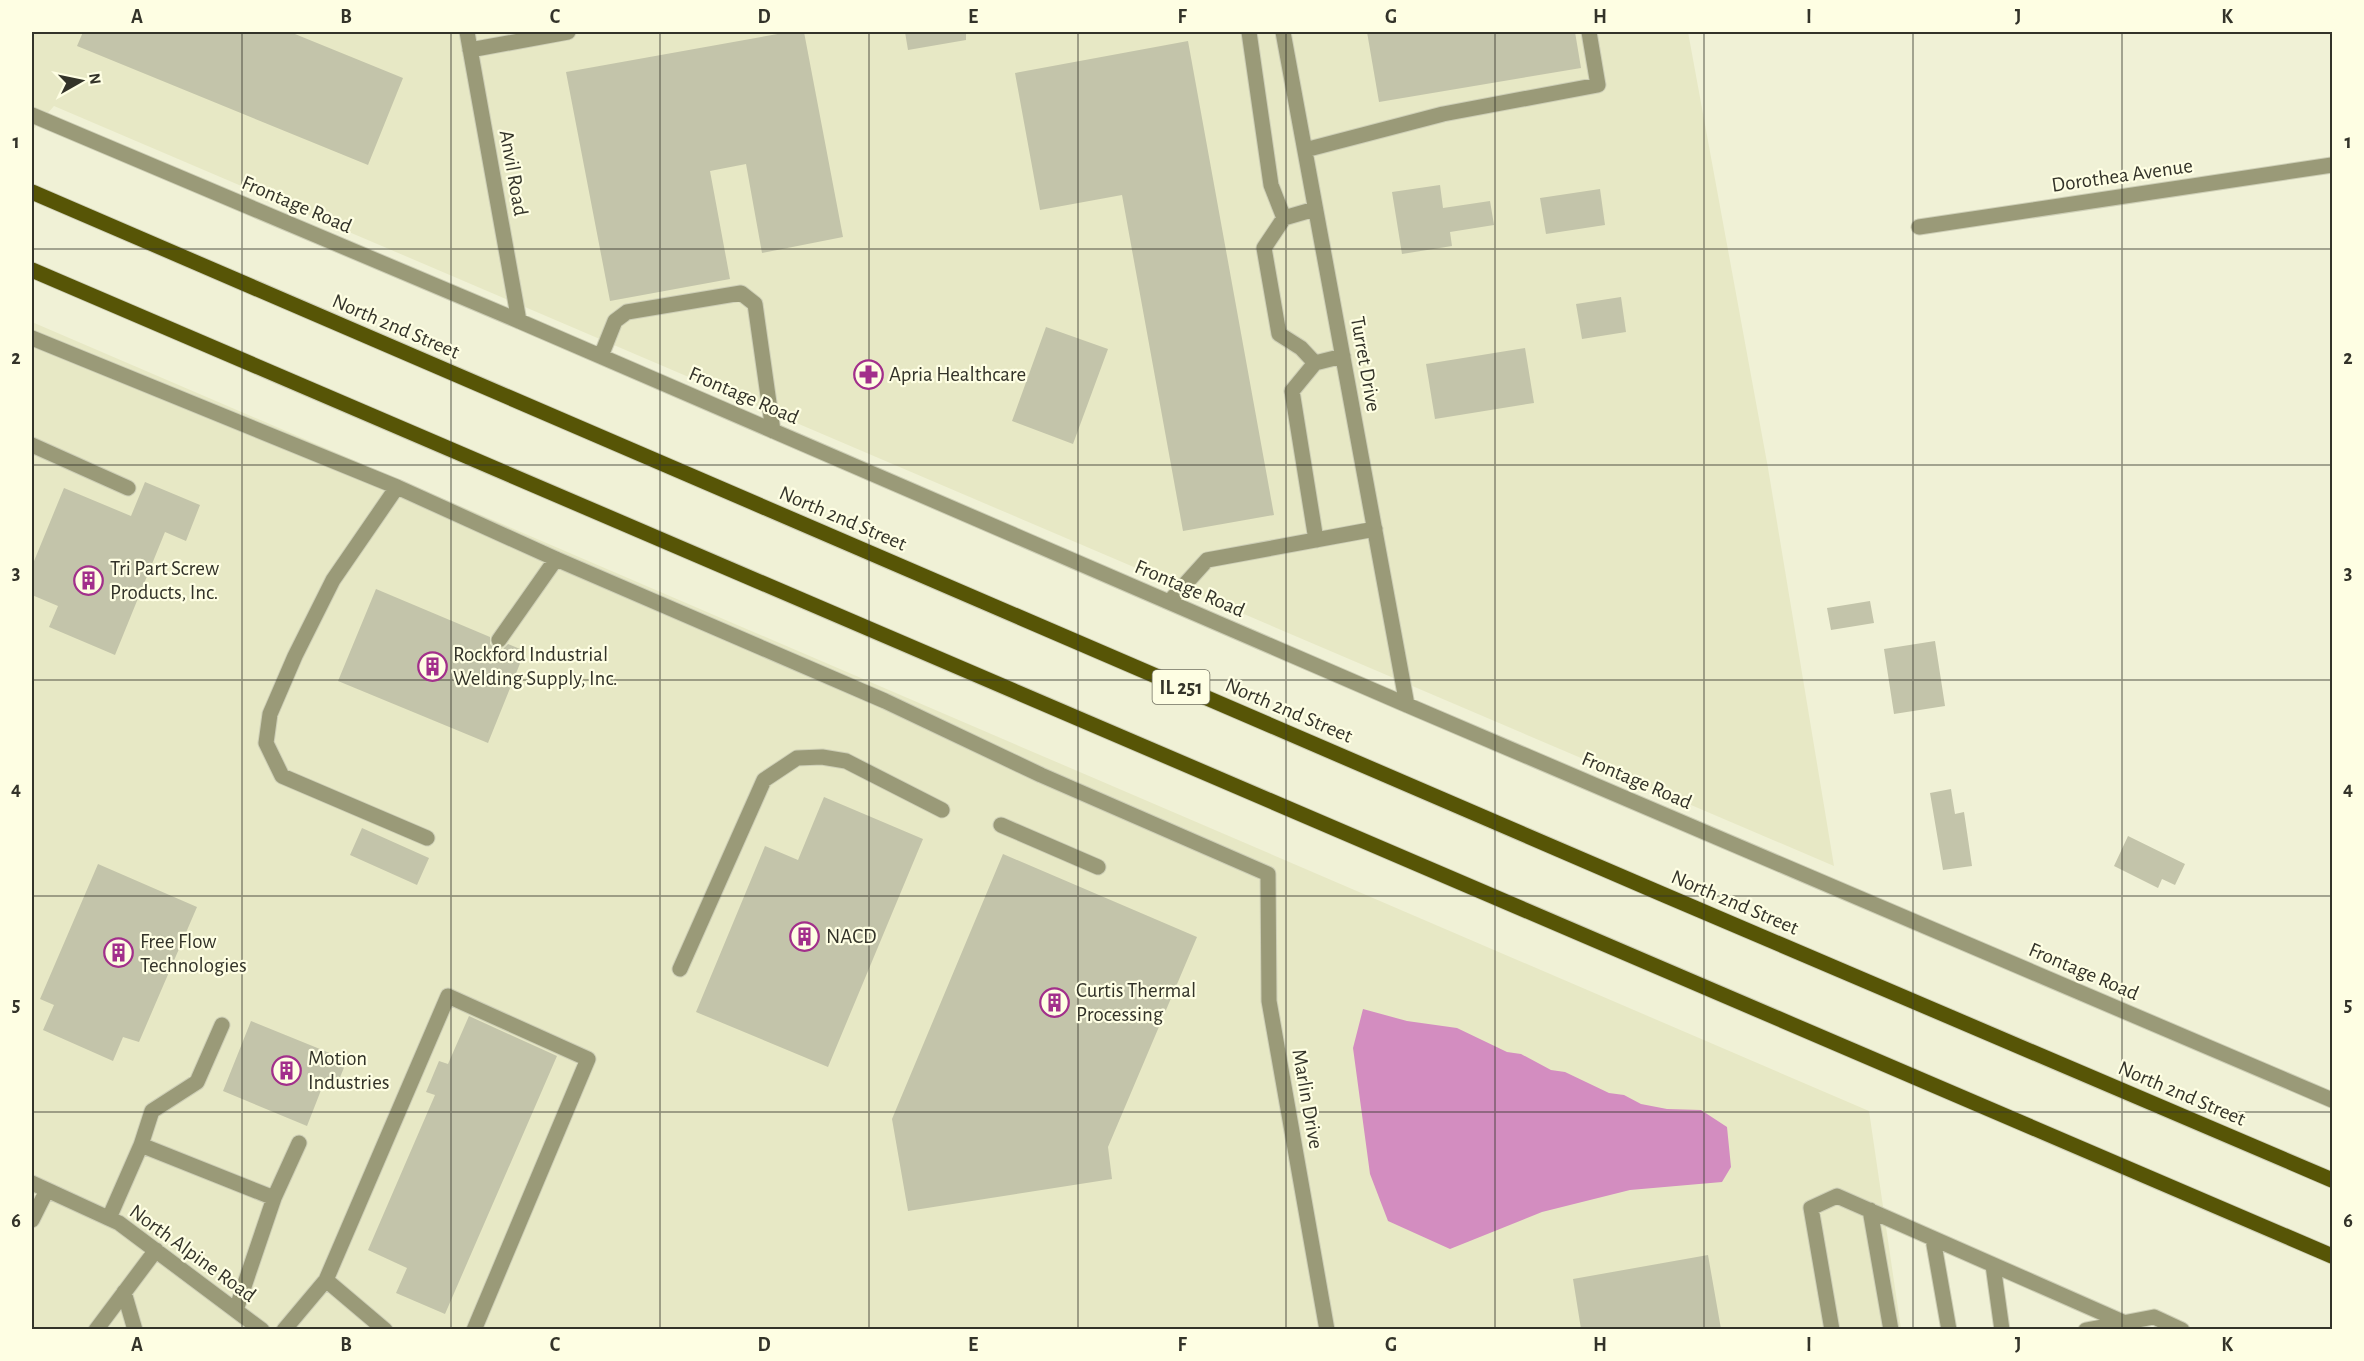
<svg xmlns="http://www.w3.org/2000/svg" width="2364" height="1361" font-family="'Alegreya Sans',sans-serif">
<rect width="100%" height="100%" fill="#f0f1d6"/>
<path fill="#e7e8c5" d="M32,32h1656l80,436 66,398 -1780,-760 -22,25z
M32,322l1837,789 32,218h-1869z"/>
<path fill="#d38dc0" d="M1363,1009l44,12 50,7 50,24 14,2 30,16 14,2 44,21 15,2 17,9 26,5 34,1 26,17 4,40 -9,15 -92,8 -88,22 -92,37 -62,-28 -18,-47 -17,-126z"/>
<path fill="#c3c4aa" d="M83,32h207l113,46 -35,87 -291,-119z
M789,32h15l39,205 -81,16 -16,-89 -36,7 20,108 -120,22 -44,-229z
M905,32h61v8l-58,10z
M1367,32h208l6,36 -202,34z
M1188,41l86,474 -91,16 -61,-336 -82,15 -25,-137z
M1440,185l3,23 47,-7 4,24 -44,7 2,14 -50,8 -10,-62z
M1600,189l5,36 -59,9 -6,-36z
M1621,297l5,35 -44,7 -6,-35z
M1046,327l62,22 -35,95 -61,-23z
M1525,348l9,55 -99,16 -9,-55z
M145,482l55,23 -14,36 -21,-9 -50,123 -66,-28 9,-21 -26,-11v-29l32,-78 67,28z
M376,589l114,48v7l4,4 9,1 5,-5 17,7 -37,92 -150,-62z
M1870,601l4,22 -43,7 -4,-22z
M1935,641l10,65 -51,8 -10,-65z
M1951,789l4,25 9,-2 8,54 -29,4 -13,-77z
M824,797l99,42 -95,228 -132,-55 69,-166 33,14z
M362,828l67,30 -12,27 -67,-30z
M2128,836l57,28 -10,21 -13,-6 -4,9 -44,-22z
M1003,854l194,83 -89,210 4,32 -204,32 -16,-92z
M98,864l99,43 -58,135 -16,-5 -10,24 -70,-31 11,-25 -14,-6z
M469,1016l88,40 -112,258 -49,-21 11,-25 -39,-18 67,-155 -9,-3 13,-31 9,3z
M251,1021l96,39 -10,25 -12,-5 -18,46 -84,-35z
M1708,1255l13,74h-140l-8,-50z"/>
<g fill="none" stroke-linecap="round" stroke-linejoin="round">
<defs>
<path id="minor" d="M467,32l52,289
M1249,32l22,153 13,33
M1283,32l124,673
M470,50l98,-18
M32,115l487,206 888,384 925,395
M1305,150l138,-36 155,-29 -9,-53
M1315,209l-31,9 -20,30 15,86 22,14 14,15
M1919,227l413,-62
M32,338l365,149 159,72 329,142 156,74 227,99 1,127 58,329
M601,356l14,-35 12,-9 114,-19 14,11 18,127
M32,445l96,43
M397,487l-64,93 -38,76 -25,58 -4,29 16,33 145,62
M1316,540l-24,-149 23,-28 28,-7
M1169,602l38,-42 168,-31
M499,640l57,-81
M1001,825l97,42
M680,969l84,-189 33,-22 25,-1 24,4 96,49
M141,1145l133,53
M32,1183l87,40 143,107
M1870,1210l21,120
M109,1218l32,-73 11,-34 45,-29 25,-57
M32,1220l15,-30
M1933,1239l16,91
M1993,1265l9,65
M326,1280l122,-284 140,63 -114,271
M124,1292l11,38
M236,1310l38,-112 25,-55
M96,1330l60,-80
M284,1330l42,-50 59,50
M1832,1330l-21,-122 26,-12 286,126
M2086,1330l68,-13 28,13"/>
<path id="major" d="M32,192l1630,702 670,286
M32,270l2300,986"/>
</defs>
<use href="#minor" stroke="#cecfb7" stroke-width="17"/>
<use href="#major" stroke="#cecfb7" stroke-width="17"/>
<use href="#minor" stroke="#9a9a78" stroke-width="15"/>
<use href="#major" stroke="#575506" stroke-width="15"/>
</g>
<path fill="none" stroke="#333329" stroke-width="1.5" stroke-opacity="0.55" d="M242,32v1298M451,32v1298M660,32v1298M869,32v1298M1078,32v1298M1286,32v1298M1495,32v1298M1704,32v1298M1913,32v1298M2122,32v1298M32,249h2300M32,465h2300M32,680h2300M32,896h2300M32,1112h2300"/>
<defs>
<symbol id="pharmacy-ring" viewBox="-11 -11 22 22"><circle r="9.5" fill="#fefee3" stroke="#a22f8b" stroke-width="1.5"/><path d="M-2-6h4v4h4v4h-4v4h-4v-4h-4v-4h4Z" fill="#a22f8b"/></symbol>
<symbol id="building-ring" viewBox="-11 -11 22 22"><circle r="9.5" fill="#fefee3" stroke="#a22f8b" stroke-width="1.5"/><path d="M-4-6H4V6H1V3H-1V6H-4ZM-2.5-4.3h1.7v1.8h-1.7ZM.8-4.3h1.7v1.8H.8ZM-2.5-1h1.7V.8h-1.7ZM.8-1h1.7V.8H.8Z" fill="#a22f8b"/></symbol>
</defs>
<g fill-rule="evenodd">
<use href="#pharmacy-ring" x="852" y="358" width="33" height="33"/>
<use href="#building-ring" x="72" y="564" width="33" height="33"/>
<use href="#building-ring" x="416" y="650" width="33" height="33"/>
<use href="#building-ring" x="788" y="920" width="33" height="33"/>
<use href="#building-ring" x="102" y="936" width="33" height="33"/>
<use href="#building-ring" x="1038" y="986" width="33" height="33"/>
<use href="#building-ring" x="270" y="1054" width="33" height="33"/>
</g>
<g text-anchor="middle" stroke-width="4.5" stroke-linejoin="round" paint-order="stroke">
<rect fill="#fefee3" stroke="#707061" stroke-width="1.5" x="1152.5" y="670" width="57" height="34" rx="4.5"/>
<g font-size="20" font-weight="bold" fill="#333329">
<text x="1181" y="694">IL 251</text>
</g>
<g font-size="21" fill="#333329" stroke="#fefee3">
<text transform="translate(514 173) rotate(80)" y="7">Anvil Road</text>
<text transform="translate(2122 175) rotate(-8)" y="7">Dorothea Avenue</text>
<text transform="translate(297 204) rotate(23)" y="7">Frontage Road</text>
<text transform="translate(396 326) rotate(23)" y="7">North 2nd Street</text>
<text transform="translate(1366 364) rotate(80)" y="7">Turret Drive</text>
<text transform="translate(744 395) rotate(23)" y="7">Frontage Road</text>
<text transform="translate(843 518) rotate(23)" y="7">North 2nd Street</text>
<text transform="translate(1190 588) rotate(23)" y="7">Frontage Road</text>
<text transform="translate(1289 710) rotate(23)" y="7">North 2nd Street</text>
<text transform="translate(1637 780) rotate(23)" y="7">Frontage Road</text>
<text transform="translate(1735 902) rotate(23)" y="7">North 2nd Street</text>
<text transform="translate(2084 971) rotate(23)" y="7">Frontage Road</text>
<text transform="translate(2182 1093) rotate(23)" y="7">North 2nd Street</text>
<text transform="translate(1308 1099) rotate(80)" y="7">Marlin Drive</text>
<text transform="translate(193 1253) rotate(36)" y="7">North Alpine Road</text>
</g>
<g font-size="21" fill="#333329" stroke="#fefee3" text-anchor="start">
<text x="889" y="381">Apria Healthcare</text>
<text x="110" y="575">Tri Part Screw<tspan x="110" dy="24">Products, Inc.</tspan></text>
<text x="453" y="661">Rockford Industrial<tspan x="453" dy="24">Welding Supply, Inc.</tspan></text>
<text x="826" y="943">NACD</text>
<text x="140" y="948">Free Flow<tspan x="140" dy="24">Technologies</tspan></text>
<text x="1076" y="997">Curtis Thermal<tspan x="1076" dy="24">Processing</tspan></text>
<text x="308" y="1065">Motion<tspan x="308" dy="24">Industries</tspan></text>
</g>
</g>
<rect width="2364" height="1361" fill="none" stroke="#fefee3" stroke-width="66"/>
<g transform="translate(81 81) rotate(81)" stroke="#fefee3" stroke-width="4.5" paint-order="stroke">
<path d="M0-4.5L10 22L0 15L-10 22Z" fill="#333329"/>
<text y="-9" font-size="16" font-weight="bold" text-anchor="middle" fill="#333329">N</text>
</g>
<rect x="33" y="33" width="2298" height="1295" fill="none" stroke="#333329" stroke-width="2"/>
<g font-size="20" text-anchor="middle" font-weight="bold" fill="#333329">
<text x="137" y="23">A</text>
<text x="346" y="23">B</text>
<text x="555" y="23">C</text>
<text x="764" y="23">D</text>
<text x="973" y="23">E</text>
<text x="1182" y="23">F</text>
<text x="1391" y="23">G</text>
<text x="1600" y="23">H</text>
<text x="1809" y="23">I</text>
<text x="2018" y="23">J</text>
<text x="2227" y="23">K</text>
<text x="16" y="148">1</text>
<text x="2348" y="148">1</text>
<text x="16" y="364">2</text>
<text x="2348" y="364">2</text>
<text x="16" y="579">3</text>
<text x="2348" y="579">3</text>
<text x="16" y="795">4</text>
<text x="2348" y="795">4</text>
<text x="16" y="1011">5</text>
<text x="2348" y="1011">5</text>
<text x="16" y="1227">6</text>
<text x="2348" y="1227">6</text>
<text x="137" y="1351">A</text>
<text x="346" y="1351">B</text>
<text x="555" y="1351">C</text>
<text x="764" y="1351">D</text>
<text x="973" y="1351">E</text>
<text x="1182" y="1351">F</text>
<text x="1391" y="1351">G</text>
<text x="1600" y="1351">H</text>
<text x="1809" y="1351">I</text>
<text x="2018" y="1351">J</text>
<text x="2227" y="1351">K</text>
</g>
</svg>
